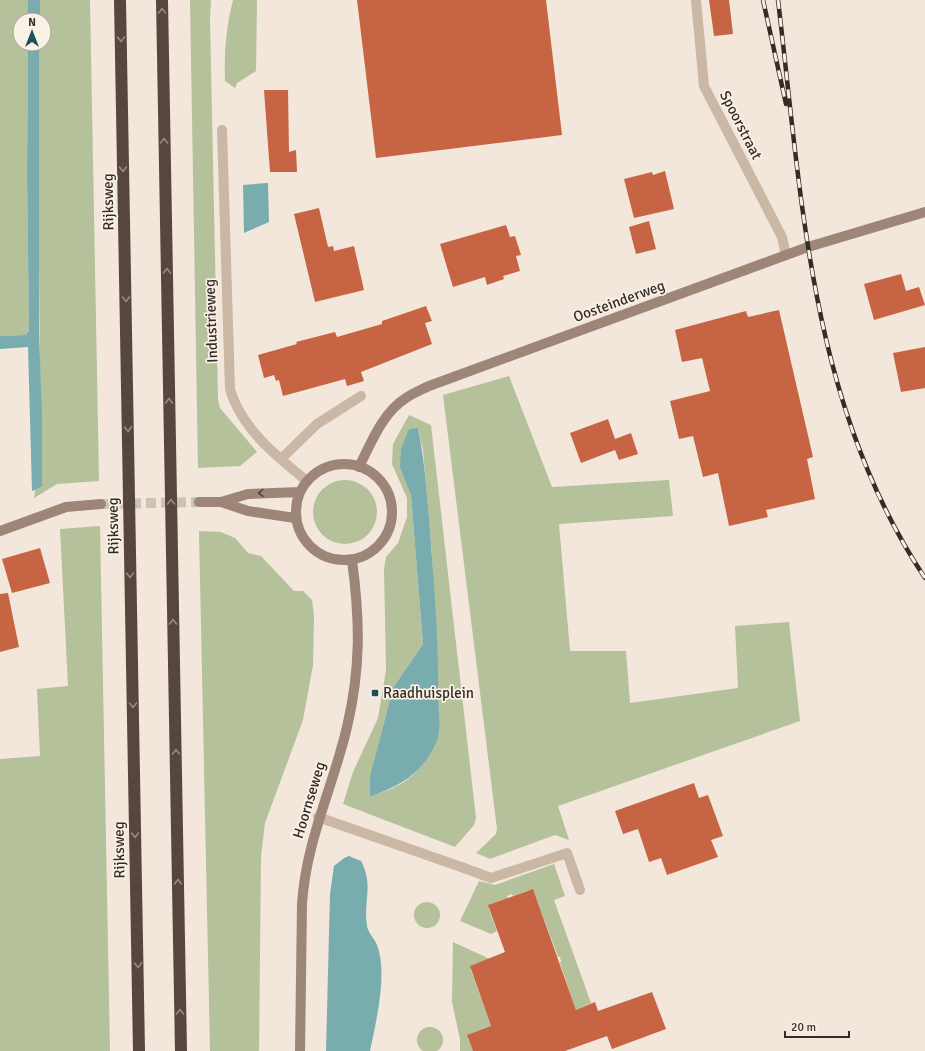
<svg xmlns="http://www.w3.org/2000/svg" width="925" height="1051" font-family="Signika,sans-serif">
<rect width="100%" height="100%" fill="#f2e7da"/>
<path fill="#b4c19a" fill-rule="evenodd" d="M0,0h28v20h-8v24h8l-1,132 2,155 -4,4 -25,1z
M40,0h50l9,481 -42,3 -23,14 1,-8 7,-3c-3,-148 -4,-295 -3,-443h5v-24h-4z
M190,0h21l-1,19 8,381 2,8 37,44 -17,14 -42,2z
M233,0h24l-1,71 -19,12 -2,5 -10,-7c-1,-28 1,-53 8,-81z
M509,376l43,111 117,-7 4,36 -114,8 11,127h56l4,52 108,-15 -3,-62 54,-4 11,99 -242,85 11,34 -14,-5 -65,24 -14,-6 20,-19 1,-5 -54,-434z
M409,415l22,10 45,393 -2,7 -19,22 -112,-43 10,-32 25,-54 8,-48 -2,-101 2,-12 12,-14 9,-26v-19l-15,-34 1,-20zM418,428l5,22 9,105 6,172 -15,37 -9,10 -10,8 -11,6 -23,9 3,-32 20,-77 30,-44 -12,-149z
M313 512a32 32 0 1 1 64 0a32 32 0 1 1-64 0Z
M100,526l10,525h-110v-292l40,-3 -3,-67 31,-3 -8,-157z
M199,531l22,1 14,6 13,15 13,3 33,35h9l9,9 2,16 -1,49 -10,55 -38,103 -4,34 -2,194h-49z
M554,864l11,32 -11,4 37,103 -11,5 1,4 -4,1 -17,-50 1,-1 -1,-5h-2l-24,-65 -5,-2 -16,6 -1,-2 -5,2 1,2 -17,6 -2,5 8,22 -6,3 -31,-13 19,-40 16,4z
M414 915a13 13 0 1 1 26 0a13 13 0 1 1-26 0Z
M453,942l37,17 -17,6 -2,5 20,56 -21,8 -2,4 5,13h-13v-12l-8,-37z
M417 1040a13 13 0 1 1 26 0a13 13 0 1 1-26 0Z"/>
<path fill="#79acaf" d="M28,0h12v20h-12z
M28,44h11v287l3,85v71l-10,4 -4,-144 -28,2v-13l25,-1 4,-4 -2,-155z
M268,183l1,39 -25,11 -1,-48z
M418,428c7,34 9,68 12,103 4,55 9,111 8,166 0,14 4,33 -2,46 -14,31 -35,42 -66,54v-21l23,-88 30,-44 -12,-149 -11,-28 1,-18 8,-20z
M349,856l12,5c13,24 2,40 6,65 1,7 8,13 10,19 11,28 -1,77 -7,106h-44l4,-157 4,-28 10,-8z"/>
<path fill="#c76443" d="M357,0h189l16,135 -186,23z
M709,0h20l4,34 -19,2z
M264,90h24l1,62 7,-2 1,22h-27z
M665,171l9,38 -40,9 -10,-39 28,-7 1,3z
M319,208l9,39 5,-1 1,5 20,-5 10,44 -49,12 -21,-88z
M649,221l7,28 -20,5 -7,-27z
M506,225l4,12 5,-1 6,19 -5,1 4,15 -17,5 1,3 -17,6 -2,-8 -32,10 -13,-43z
M901,274l5,17 13,-4 6,18 -51,15 -10,-36z
M426,306l6,15 -7,2 7,21 -71,28 3,9 -17,5 -2,-7 -62,17 -4,-16 -3,1 -2,-6 -10,3 -6,-23 39,-11 -1,-2 39,-10 2,5 45,-13v-3z
M779,310l34,147 -6,2 8,40 -49,11 2,7 -39,9 -11,-53 -15,4 -10,-41 -14,3 -9,-38 40,-10 -8,-33 -20,4 -7,-32 71,-19 2,6z
M925,347v41l-24,4 -8,-39z
M608,419l7,20 16,-6 7,21 -19,6 -4,-10 -34,13 -11,-30z
M40,548l10,35 -38,10 -10,-34z
M8,593l11,54 -19,5v-58z
M694,783l5,15 9,-3 15,41 -12,4 7,17 -51,18 -6,-17 -12,4 -11,-33 -15,5 -8,-23z
M533,889l43,121 19,-8 3,9 54,-19 14,37 -54,20 -5,-13 -42,15h-92l-6,-16 24,-9 -21,-60 35,-14 -17,-47z"/>
<g fill="none" stroke-linecap="round" stroke-linejoin="round">
<path stroke="#ccc2b6" stroke-width="10" stroke-dasharray="10 5" stroke-linecap="butt" d="M101,504l98,-2"/>
<path stroke="#cab7a6" stroke-width="10" d="M281,459l36,-35 44,-28
M464,868l27,10 76,-25 13,37"/>
<path stroke="#cab7a6" stroke-width="10" d="M696,0l8,86 78,151 4,18
M222,130l8,259c11,39 47,68 77,92
M318,817l146,51"/>
<path stroke="#9d8577" stroke-width="10" d="M296 512a48 48 0 1 1 96 0a48 48 0 1 1-96 0Z
M359,467c12,-24 24,-55 47,-69 7,-5 15,-8 23,-12l379,-139 117,-35
M199,502h22l27,-8 52,-2
M221,502l27,9 47,7
M0,531l66,-24 35,-3
M300,1051l2,-147c4,-63 31,-117 45,-177 14,-59 13,-107 5,-167"/>
<path stroke="#57463e" stroke-width="12" d="M120,0l19,1051
M162,0l19,1051"/>
<defs>
<path id="rail" d="M763,0l23,104
M778,0c24,199 32,406 147,578"/>
</defs>
<use href="#rail" stroke="#362c27" stroke-width="4.5"/>
<use href="#rail" stroke="#f9f1e6" stroke-width="3" stroke-dasharray="9" stroke-linecap="butt"/>
</g>
<defs><path id="oneway-chevron" d="M-2-3.5L2.5 0L-2 3.5" fill="none" stroke-width="1.6" stroke-linecap="round" stroke-linejoin="round"/></defs>
<g stroke="#988a81">
<use href="#oneway-chevron" transform="translate(162 11) rotate(-91)"/>
<use href="#oneway-chevron" transform="translate(121 39) rotate(89)"/>
<use href="#oneway-chevron" transform="translate(164 141) rotate(-91)"/>
<use href="#oneway-chevron" transform="translate(123 169) rotate(89)"/>
<use href="#oneway-chevron" transform="translate(167 271) rotate(-91)"/>
<use href="#oneway-chevron" transform="translate(126 299) rotate(89)"/>
<use href="#oneway-chevron" transform="translate(169 401) rotate(-91)"/>
<use href="#oneway-chevron" transform="translate(128 429) rotate(89)"/>
<use href="#oneway-chevron" transform="translate(171 502) rotate(-91)"/>
<use href="#oneway-chevron" transform="translate(130 575) rotate(89)"/>
<use href="#oneway-chevron" transform="translate(173 622) rotate(-91)"/>
<use href="#oneway-chevron" transform="translate(133 705) rotate(89)"/>
<use href="#oneway-chevron" transform="translate(176 752) rotate(-91)"/>
<use href="#oneway-chevron" transform="translate(135 835) rotate(89)"/>
<use href="#oneway-chevron" transform="translate(178 882) rotate(-91)"/>
<use href="#oneway-chevron" transform="translate(138 965) rotate(89)"/>
<use href="#oneway-chevron" transform="translate(180 1012) rotate(-91)"/>
</g>
<use stroke="#50423b" href="#oneway-chevron" transform="translate(261 493) rotate(177)"/>
<rect fill="#1c5358" stroke="#f9f1e6" stroke-width="1.5" x="371" y="689" width="8" height="8" rx="2"/>
<g text-anchor="middle" stroke-width="3.5" stroke-linejoin="round" paint-order="stroke">
<g font-size="15" fill="#362c27" stroke="#f9f1e6">
<text transform="translate(741 125) rotate(63)" y="5">Spoorstraat</text>
<text transform="translate(108 202) rotate(-91)" y="5">Rijksweg</text>
<text transform="translate(619 301) rotate(-20)" y="5">Oosteinderweg</text>
<text transform="translate(211 321) rotate(-92)" y="5">Industrieweg</text>
<text transform="translate(113 526) rotate(-91)" y="5">Rijksweg</text>
<text transform="translate(309 800) rotate(-73)" y="5">Hoornseweg</text>
<text transform="translate(119 850) rotate(-91)" y="5">Rijksweg</text>
</g>
<g font-size="15" fill="#362c27" stroke="#f9f1e6" text-anchor="start">
<text x="383" y="698">Raadhuisplein</text>
</g>
</g>
<g transform="translate(32 32)"><circle r="19" fill="#f9f1e6" stroke="#aba29a"/>
<path d="M0-3L7 15L0 10L-7 15Z" fill="#1c5358"/>
<text y="-6" font-size="11" font-weight="bold" text-anchor="middle" fill="#362c27">N</text>
</g>
<path d="M785 1031v6h64v-6" fill="none" stroke="#362c27" stroke-width="2"/>
<text x="791" y="1031" font-size="12" fill="#362c27" stroke="#f9f1e6" stroke-width="3" paint-order="stroke">20 m</text>
</svg>
